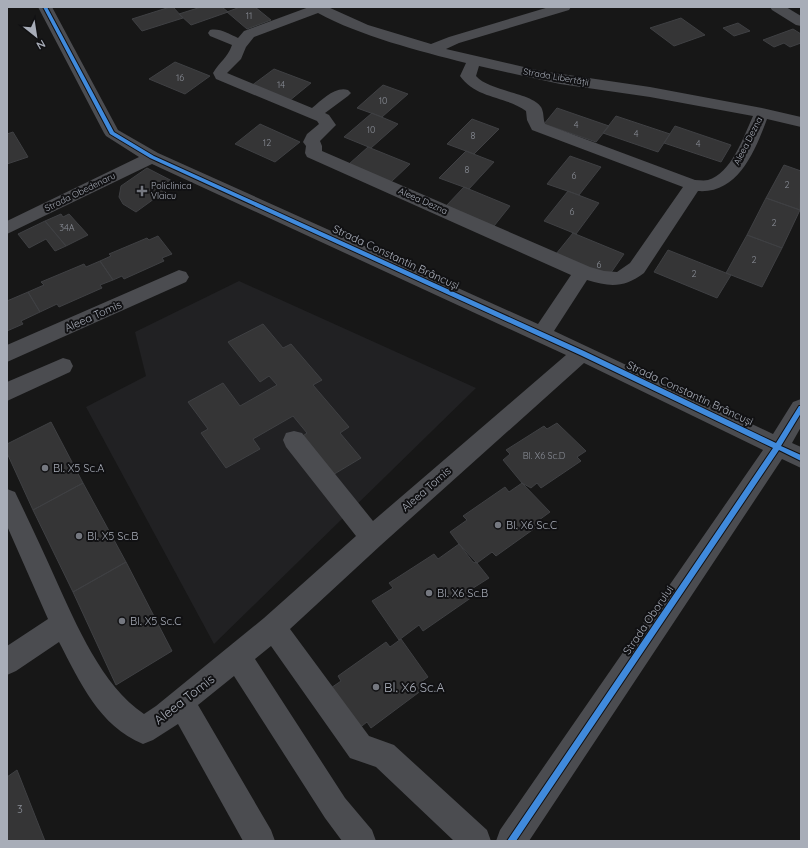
<svg xmlns="http://www.w3.org/2000/svg" width="808" height="848" font-family="Quicksand,sans-serif">
<rect width="100%" height="100%" fill="#171717"/>
<path fill="#212123" d="M239,281l237,107 -262,256 -128,-237 60,-31 -11,-44z"/>
<path fill="#353536" stroke="#3f4043" d="M170,7h3l10,11 -41,13 -10,-12z
M201,7h21l6,5 -37,13 -12,-11z
M240,7h15l16,13 -24,9 -20,-17z
M681,18l24,17 -31,11 -24,-18z
M738,23l12,8 -16,5 -11,-8z
M793,29l8,5v9l-11,4 -6,-4 -10,4 -11,-7z
M175,62l35,14 -25,18 -36,-15z
M274,69l37,14 -22,18 -38,-15z
M383,85l25,9 -26,23 -25,-9z
M557,108l52,18 -13,16 -52,-18z
M372,113l26,11 -27,24 -27,-11z
M616,116l54,18 -12,18 -55,-19z
M472,119l27,10 -25,25 -27,-10z
M260,124l40,18 -25,20 -40,-18z
M675,126l56,19 -10,17 -57,-19z
M13,132l15,25 -21,7v-30z
M368,147l42,17 -19,18 -42,-18z
M466,151l28,11 -25,27 -30,-11z
M570,156l31,11 -22,28 -32,-11z
M784,165l17,6 -1,39 -34,-12z
M147,168l29,15 -40,29 -13,-8 -4,-7 2,-11z
M464,187l46,19 -16,20 -48,-20z
M568,191l31,12 -23,31 -32,-13z
M766,198l34,12 -18,38 -35,-13z
M61,214l2,3 6,-3 19,21 -22,11 -21,-25z
M45,221l21,25 -11,5 -9,-12 -17,9 -11,-14z
M573,233l51,21 -16,23 -52,-23z
M747,235l35,13 -20,39 -36,-14z
M158,236l14,18 -10,4 2,3 -40,18 -2,-3 -9,4 -13,-19 11,-5 -2,-2 38,-16 2,2z
M668,250l63,25 -14,23 -63,-26z
M100,261l13,19 -13,5 2,3 -43,19 -2,-3 -17,8 -12,-20 16,-7 -3,-3 43,-18 2,3z
M28,292l12,20 -19,9 2,3 -16,7v-30z
M263,324l20,24 8,-4 31,36 -9,5 36,42 -9,6 21,25 -30,18 -31,-38 7,-5 -14,-17 -40,23 7,10 -34,19 -25,-35 7,-4 -20,-27 35,-19 17,23 37,-21 -8,-9 -9,6 -32,-40z
M51,422l32,61 -50,27 -26,-57v-9z
M557,423l29,28 -9,6 4,4 -40,27 -4,-5 -6,5 -9,-5 -19,-23 7,-6 -4,-4 38,-24 3,3z
M83,483l43,79 -53,30 -40,-82z
M522,483l28,29 -15,11 3,3 -42,30 -4,-4 -15,11 -18,-19 -9,-12 17,-12 -4,-4 42,-29 4,5z
M459,544l14,18 4,1 12,15 -19,12 5,5 -52,36 -4,-6 -20,15 -27,-39 21,-13 -4,-5 45,-29 4,5z
M126,562l46,89 -56,34 -43,-93z
M401,639l27,38 -10,7 4,6 -51,38 -4,-6 -13,10 -26,-42 13,-9 -3,-5 48,-34 4,5z
M17,770l28,71h-38v-64z"/>
<g fill="none" stroke-linecap="round" stroke-linejoin="round">
<path fill="#4b4c50" fill-rule="evenodd" d="M38,7h14l66,123 40,23 380,171 33,-49 -264,-118 -2,-4 1,-7 -3,-4 4,-8 12,-10 -2,-3 -101,-42 -3,-6c7,-12 14,-14 19,-28l-22,-9 -2,-3 2,-3c10,-2 19,4 28,8l6,-7 65,-24h19l40,18 63,19 18,-7 100,-30h22l-2,3 -110,33 -13,6 95,22 109,16 112,21 39,9v10l-34,-8c-12,32 -29,75 -69,72l-54,82c-20,15 -34,14 -57,7l-33,51 219,103 20,-32 8,-3v28l-9,16 9,4v21l-19,-9 -253,382h-33l4,-11 263,-380 -179,-87 -203,182 -91,84 79,107 25,9 93,85 4,11h-37l-78,-74 -26,-9 -79,-112 -16,13 90,139 27,32 4,11h-34l-17,-23 -91,-142 -36,29 73,125 4,11h-32l-65,-117 -25,16 -10,4c-44,-18 -63,-62 -84,-102l-43,29 -9,4v-29l41,-27 -41,-93v-37l8,3c14,29 28,59 41,88 20,44 46,106 88,134l12,-8 108,-88 92,-82 -70,-89 -3,-7 3,-7 8,-2 8,2 71,88 193,-166 -414,-191 -145,70v-13l132,-64 -33,-21 -2,-3zM318,13c42,23 101,38 148,50l-6,13c16,23 46,20 66,35l1,9 5,10 151,57 -53,76 -13,9 -13,-1 -14,-4 -268,-116v-5l-2,-5 16,-16 -7,-10 -4,-2 23,-17 3,-3 -3,-3c-13,-4 -26,10 -36,18l-85,-35 14,-14 5,-12 8,-10zM479,66l81,18 90,13 103,19c-9,20 -22,58 -45,64 -4,1 -9,0 -13,0l-150,-56c-2,-5 -1,-10 -3,-15 -6,-16 -52,-17 -66,-33z
M770,7h16l15,9v10l-5,-1 -24,-15z
M179,270l7,2 3,5 -3,5 -179,80v-17z
M63,358l7,2 3,6 -3,6 -63,29v-19z"/>
<defs>
<path id="cycleway" d="M43,7h4l67,125 40,24 430,195 192,92 23,-37h2v7l-20,33 20,9v6l-22,-11 -263,391h-9l266,-393 -193,-93 -430,-197 -40,-24z"/>
</defs>
<use href="#cycleway" stroke="#111113" stroke-width="2"/>
<use href="#cycleway" fill="#408adc" fill-rule="evenodd"/>
</g>
<g fill="#757880" stroke="#111113" stroke-width="1.5">
<path d="M140 185h4v4h4v4h-4v4h-4v-4h-4v-4h4z"/>
<circle cx="45" cy="468" r="4"/>
<circle cx="498" cy="525" r="4"/>
<circle cx="79" cy="536" r="4"/>
<circle cx="429" cy="593" r="4"/>
<circle cx="122" cy="621" r="4"/>
<circle cx="376" cy="687" r="4"/>
</g>
<g text-anchor="middle" stroke-width="4" stroke-linejoin="round" paint-order="stroke">
<g font-size="9" fill="#8b8f98">
<text x="249" y="19">11</text>
<text x="180" y="81">16</text>
<text x="281" y="88">14</text>
<text x="383" y="104">10</text>
<text x="576" y="128">4</text>
<text x="371" y="133">10</text>
<text x="636" y="137">4</text>
<text x="473" y="139">8</text>
<text x="267" y="146">12</text>
<text x="698" y="147">4</text>
<text x="467" y="173">8</text>
<text x="574" y="179">6</text>
<text x="787" y="188">2</text>
<text x="572" y="215">6</text>
<text x="774" y="226">2</text>
<text x="67" y="231">34A</text>
<text x="754" y="263">2</text>
<text x="599" y="268">6</text>
<text x="694" y="277">2</text>
<text x="544" y="459">Bl. X6 Sc.D</text>
</g>
<g font-size="9" fill="#a8adb8" stroke="#111113">
<text transform="translate(556 77) rotate(10)" y="3">Strada Libertății</text>
<text transform="translate(748 141) rotate(-63)" y="3">Aleea Dezna</text>
<text transform="translate(80 192) rotate(-26)" y="3">Strada Obedenaru</text>
<text transform="translate(423 201) rotate(24)" y="3">Aleea Dezna</text>
</g>
<g font-size="9" fill="#a8adb8" stroke="#111113" text-anchor="start">
<text x="151" y="189">Policlinica<tspan x="151" dy="10">Vlaicu</tspan></text>
</g>
<g font-size="11" fill="#a8adb8" stroke="#111113">
<text transform="translate(396 257) rotate(25)" y="4">Strada Constantin Brâncuși</text>
<text transform="translate(93 316) rotate(-24)" y="4">Aleea Tomis</text>
<text transform="translate(690 393) rotate(25)" y="4">Strada Constantin Brâncuși</text>
<text transform="translate(426 489) rotate(-41)" y="4">Aleea Tomis</text>
<text transform="translate(648 620) rotate(-56)" y="4">Strada Oborului</text>
</g>
<g font-size="11" fill="#a8adb8" stroke="#111113" text-anchor="start">
<text x="53" y="472">Bl. X5 Sc.A</text>
<text x="506" y="529">Bl. X6 Sc.C</text>
<text x="87" y="540">Bl. X5 Sc.B</text>
<text x="437" y="597">Bl. X6 Sc.B</text>
<text x="130" y="625">Bl. X5 Sc.C</text>
</g>
<g font-size="11" fill="#8b8f98">
<text x="20" y="813">3</text>
</g>
<g font-size="13" fill="#a8adb8" stroke="#111113" text-anchor="start">
<text x="384" y="692">Bl. X6 Sc.A</text>
</g>
<g font-size="13" fill="#a8adb8" stroke="#111113">
<text transform="translate(184 699) rotate(-38)" y="5">Aleea Tomis</text>
</g>
</g>
<rect width="808" height="848" fill="none" stroke="#a8adb8" stroke-width="16"/>
<g transform="translate(36 36) rotate(150)" stroke="#111113" stroke-width="3" paint-order="stroke">
<path d="M0-3L7 15L0 10L-7 15Z" fill="#a8adb8"/>
<text y="-6" font-size="11" font-weight="bold" text-anchor="middle" fill="#a8adb8">N</text>
</g>
</svg>
